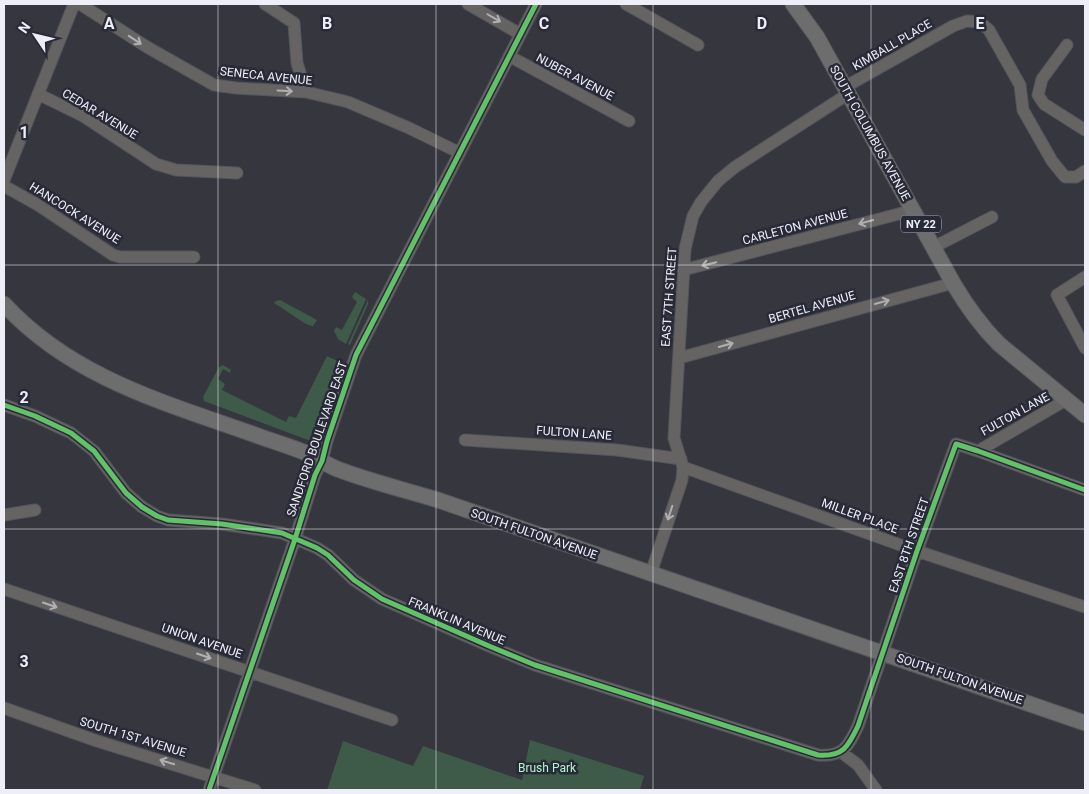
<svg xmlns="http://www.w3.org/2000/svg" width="1089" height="794" font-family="Roboto,sans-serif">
<rect width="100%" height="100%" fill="#36373e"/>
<path fill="#3e5a48" d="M355,292l11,7 -20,45 -8,-5 -4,-8 2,-4 6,3 15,-28 -5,-5z
M280,300l37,20 -4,6c-8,0 -29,-18 -38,-22l-1,-2z
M368,300v4l-18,41 -2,-1z
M327,356l13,6 -27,77 -5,1 -104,-39 -1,-4 16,-30 4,-2 8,5 -1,3 -7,-4 -5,10 7,5 -3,6 64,32 3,-6 7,2z
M342,362h2l-29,77z
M530,740l114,36 -4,14h-313l16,-49 70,25 10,-20 99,34z"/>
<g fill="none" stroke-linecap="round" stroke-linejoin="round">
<defs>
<path id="minor" d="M80,4l67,43 67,38 22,3 70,4 42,10 61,26 51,25
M265,4l29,19 3,40 9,29
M468,4l52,30
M626,4l72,41
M1067,45l-25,34 -4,16 6,9 41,26
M509,56l120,65
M845,87l108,-61 14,-5 13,1 9,8 31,55 3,25 29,51 13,16h11l9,-6
M38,94l45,22 73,48 20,6 61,3
M4,180l70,-176
M4,186l34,19 75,50 7,2h74
M934,247l58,-30
M683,270l231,-60
M1085,277l-28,18 28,53
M679,358l274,-75
M4,405l31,11 36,17 23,18 32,42 16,14 15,9 11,4 54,4 60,9 35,15 11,7 26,25 28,19 107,47 46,19 283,90c25,2 30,-8 40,-29l59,-175 39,-107 22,7 107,39
M465,440l152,10 64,9
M978,451l88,-51
M683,467l234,84 168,56
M4,515l31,-5
M651,573l31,-93 1,-13 -9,-29 11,-189 8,-33 8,-14 17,-21 17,-14 113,-73
M4,589l388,131
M4,708l93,33 158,49
M841,752l17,13 18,25
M209,790l86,-251 20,-64 7,-14 5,-20 29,-86 180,-351"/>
<path id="major" d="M793,4l24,33 136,246c13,22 28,43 46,61l86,71
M4,304c70,76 166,100 260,134 14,5 28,9 42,15 12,5 22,13 34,17 32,12 65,20 98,30l647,223"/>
</defs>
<use href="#minor" stroke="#54555b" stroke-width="13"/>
<use href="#major" stroke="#54555b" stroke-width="17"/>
<use href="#minor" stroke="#666463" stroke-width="11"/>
<use href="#major" stroke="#6e6d6d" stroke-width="15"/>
<defs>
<path id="cycleway" d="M4,405l31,11 36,17 23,18 32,42 16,14 15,9 11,4 54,4 60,9 35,15 11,7 26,25 28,19 107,47 46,19 283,90c25,2 30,-8 40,-29l59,-175 39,-107 22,7 107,39
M209,790l86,-251 20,-64 7,-14 5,-20 29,-86 180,-351"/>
</defs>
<use href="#cycleway" stroke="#292a38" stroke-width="8"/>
<use href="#cycleway" stroke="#61c268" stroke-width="5"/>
</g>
<defs><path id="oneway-shaft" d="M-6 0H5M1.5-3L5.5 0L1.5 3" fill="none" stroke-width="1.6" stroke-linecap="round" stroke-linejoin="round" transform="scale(1.25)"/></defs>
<g stroke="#b0b0b4">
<use href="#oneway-shaft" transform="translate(494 18) rotate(30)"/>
<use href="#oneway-shaft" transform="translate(135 40) rotate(33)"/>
<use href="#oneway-shaft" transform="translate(285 91) rotate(3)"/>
<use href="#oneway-shaft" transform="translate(866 222) rotate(165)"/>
<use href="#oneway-shaft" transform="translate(709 264) rotate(167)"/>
<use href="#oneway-shaft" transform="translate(882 302) rotate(-15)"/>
<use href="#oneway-shaft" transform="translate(726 345) rotate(-16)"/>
<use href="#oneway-shaft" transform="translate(670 513) rotate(108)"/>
<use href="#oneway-shaft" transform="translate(50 605) rotate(19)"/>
<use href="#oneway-shaft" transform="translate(204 656) rotate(19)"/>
<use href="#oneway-shaft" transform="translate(167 762) rotate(-163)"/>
</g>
<path fill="none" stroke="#edeef7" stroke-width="1" stroke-opacity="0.55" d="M218,4v786M436,4v786M653,4v786M871,4v786M4,265h1081M4,529h1081"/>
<g text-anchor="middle" stroke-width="5" stroke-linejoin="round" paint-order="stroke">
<rect fill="#292a38" stroke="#b2b3be" stroke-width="1" x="901" y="215.5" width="40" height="17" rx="4"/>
<g font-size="11" font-weight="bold" fill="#edeef7">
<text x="921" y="228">NY 22</text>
</g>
<g font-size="12" fill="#edeef7" stroke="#292a38">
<text transform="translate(892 45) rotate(-30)" y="4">KIMBALL PLACE</text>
<text transform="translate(266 76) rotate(6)" y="4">SENECA AVENUE</text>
<text transform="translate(575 77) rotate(28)" y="4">NUBER AVENUE</text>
<text transform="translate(100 114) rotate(31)" y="4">CEDAR AVENUE</text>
<text transform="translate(870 133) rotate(61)" y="4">SOUTH COLUMBUS AVENUE</text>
<text transform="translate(75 213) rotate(32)" y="4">HANCOCK AVENUE</text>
<text transform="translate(795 227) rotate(-15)" y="4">CARLETON AVENUE</text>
<text transform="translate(669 297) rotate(-86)" y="4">EAST 7TH STREET</text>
<text transform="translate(812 307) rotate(-16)" y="4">BERTEL AVENUE</text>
<text transform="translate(1015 414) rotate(-29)" y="4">FULTON LANE</text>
<text transform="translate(574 433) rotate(4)" y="4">FULTON LANE</text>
<text transform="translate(317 439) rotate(-71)" y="4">SANDFORD BOULEVARD EAST</text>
<text transform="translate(860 516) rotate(20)" y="4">MILLER PLACE</text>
<text transform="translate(534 534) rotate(19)" y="4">SOUTH FULTON AVENUE</text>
<text transform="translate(909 545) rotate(-71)" y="4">EAST 8TH STREET</text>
<text transform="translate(457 621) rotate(23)" y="4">FRANKLIN AVENUE</text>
<text transform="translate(202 641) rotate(19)" y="4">UNION AVENUE</text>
<text transform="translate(960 679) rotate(19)" y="4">SOUTH FULTON AVENUE</text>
<text transform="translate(133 737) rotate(17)" y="4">SOUTH 1ST AVENUE</text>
</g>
<g font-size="12" fill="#b0f6c7" stroke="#292a38">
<text x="547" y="772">Brush Park</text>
</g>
</g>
<g font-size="16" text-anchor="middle" font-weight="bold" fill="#edeef7" stroke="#292a38" stroke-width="5" stroke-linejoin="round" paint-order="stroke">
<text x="109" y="29">A</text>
<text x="327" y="29">B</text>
<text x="544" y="29">C</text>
<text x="762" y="29">D</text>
<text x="980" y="29">E</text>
<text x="24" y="138">1</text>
<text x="24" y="403">2</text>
<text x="24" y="667">3</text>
</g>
<rect width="1089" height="794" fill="none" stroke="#edeef7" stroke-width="10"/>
<g transform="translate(35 35) rotate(305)" stroke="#292a38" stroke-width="4" paint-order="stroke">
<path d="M0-4L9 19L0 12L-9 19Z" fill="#edeef7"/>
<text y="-8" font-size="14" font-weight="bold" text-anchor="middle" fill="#edeef7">N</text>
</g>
</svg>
